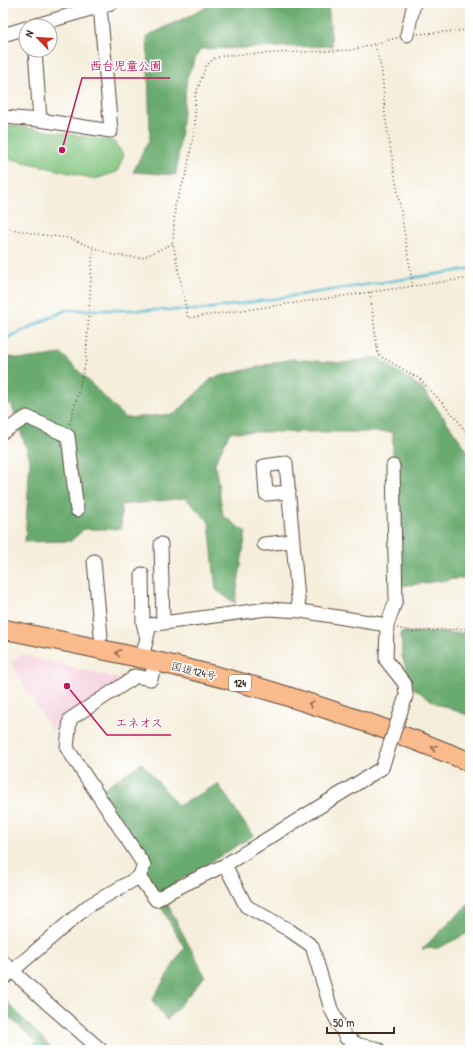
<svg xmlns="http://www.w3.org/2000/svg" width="473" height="1053" font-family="'Patrick Hand','Klee One',sans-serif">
<rect width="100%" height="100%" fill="#fff"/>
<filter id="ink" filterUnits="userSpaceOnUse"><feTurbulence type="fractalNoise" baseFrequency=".025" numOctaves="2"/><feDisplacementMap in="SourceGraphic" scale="8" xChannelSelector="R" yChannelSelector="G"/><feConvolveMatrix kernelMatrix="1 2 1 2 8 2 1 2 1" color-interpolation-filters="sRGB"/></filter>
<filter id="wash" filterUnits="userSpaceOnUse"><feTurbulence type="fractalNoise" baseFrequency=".012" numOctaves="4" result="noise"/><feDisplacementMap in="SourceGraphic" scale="16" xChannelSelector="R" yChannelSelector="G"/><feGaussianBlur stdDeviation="0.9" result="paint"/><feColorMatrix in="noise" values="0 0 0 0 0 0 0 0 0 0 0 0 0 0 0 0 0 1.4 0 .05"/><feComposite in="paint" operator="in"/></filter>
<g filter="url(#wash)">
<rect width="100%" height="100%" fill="#f5eedb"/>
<path fill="#f4cfdd" d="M23,655l104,26 -76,49 -40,-67z"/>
<path fill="#82c57f" stroke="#5e784e" d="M9,125l104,16 11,14 -7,17 -22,7 -92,-22v-13z"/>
<path fill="#69aa6e" stroke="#526a46" d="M205,3h123l4,43 -132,3 -13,28 -11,98 -43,-3 17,-34 -3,-102 59,-28z
M62,354l63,64 50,-4 37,-36 79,-19 52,4 34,-6 46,32 47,65v123l-69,9 -8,-120v-34h-163l-15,31 8,53 23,16 -11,71 -19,-13 -7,-68 -24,-24 -64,7v24h-37l-13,12 -46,1 5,-83 -19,-56 -8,5v-52l20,3z
M401,632l69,1v83l-33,-12 -25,-17 -10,-31z
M142,763l36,43 40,-22 35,52 -92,56 44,84 -38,44 -15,-20 32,-53 -35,-61 -2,-15 -45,-82z
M470,903v29l-32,16 -16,1z
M3,998l50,52h-23l6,-9 -33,-29z"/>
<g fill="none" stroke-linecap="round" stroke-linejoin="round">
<path stroke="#54bad2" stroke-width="2.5" d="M3,338h4l59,-28h134l270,-41"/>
</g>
</g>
<g filter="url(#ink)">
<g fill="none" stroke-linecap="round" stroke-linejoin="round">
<defs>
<path id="minor" d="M33,26l78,-23
M3,35l23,-7
M407,35l7,-32
M35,50l5,70
M3,117l37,3 71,11 -11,-125
M3,432l24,-15 41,19 9,74
M289,492l-23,2 -2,-28 22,-3 13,147
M161,544l2,79
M264,544l29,-3
M94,561l7,75
M142,574l1,49 3,12
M387,625l-1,35 19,24 1,12
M142,658l8,-33 13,-2 104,-14 34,2 86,14 9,-25 -3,-134
M225,865l21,41 43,24 23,16 19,63 15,29 13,7 16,3 4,2
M139,877l5,-12 -77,-117 3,-29 62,-40 2,-3 17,3 4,-18
M3,962l44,41 54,47
M3,979l85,-73 51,-29 17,23 15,-9 54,-26 157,-97"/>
<path id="highway" d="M3,629c92,19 184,37 274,64 65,20 130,43 193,69"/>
</defs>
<use href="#minor" stroke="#57473a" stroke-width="15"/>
<use href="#highway" stroke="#57473a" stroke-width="21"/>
<path stroke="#57473a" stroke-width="1.5" stroke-dasharray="1 3" stroke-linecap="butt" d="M418,34l52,-4
M397,38l-45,12 -125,5 -12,3 -9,8 -11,30v30l-8,45 -12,35 -2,37 15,75 282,-40
M375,45l7,26 3,44 28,171
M3,227l32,7 34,4 44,17 29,3 31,-15
M370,292l8,63 42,24 36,39 14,20
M70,424l16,-64 7,-113
M397,628l16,4 57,-4"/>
<use href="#minor" stroke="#fff" stroke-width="13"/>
<use href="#highway" stroke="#fabb8c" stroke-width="19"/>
<defs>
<path id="minor-bridge" d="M382,768l24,-72"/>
</defs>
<use href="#minor-bridge" stroke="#57473a" stroke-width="15" stroke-linecap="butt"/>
<use href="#minor-bridge" stroke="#fff" stroke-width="13"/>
</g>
<defs><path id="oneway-chevron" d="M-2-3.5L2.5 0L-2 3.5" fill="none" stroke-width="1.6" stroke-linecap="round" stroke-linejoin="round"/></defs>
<g stroke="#916b50">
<use href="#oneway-chevron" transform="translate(118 653) rotate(-167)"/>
<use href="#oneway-chevron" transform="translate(311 704) rotate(-162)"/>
<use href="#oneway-chevron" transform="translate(434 748) rotate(-158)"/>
</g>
</g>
<g text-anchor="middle" stroke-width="3" stroke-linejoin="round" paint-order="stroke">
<rect fill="#fff" stroke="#766a62" stroke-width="1" x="229" y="675" width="22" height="16" rx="3"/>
<g font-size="10" font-weight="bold" fill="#3b2a1e">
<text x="240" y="687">124</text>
</g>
<g font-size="11" fill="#3b2a1e" stroke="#fff">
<text transform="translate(194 671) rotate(14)" y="4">国道124号</text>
</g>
</g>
<path fill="none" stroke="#c2185b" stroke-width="1.5" d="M62 150L82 78H170M67 686L107 735H171"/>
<g fill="#c2185b" stroke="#fff" stroke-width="1.5">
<circle cx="62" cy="150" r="4"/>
<circle cx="67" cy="686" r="4"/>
</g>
<g font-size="12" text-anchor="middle" font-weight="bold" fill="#c2185b" stroke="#fff" stroke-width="3" stroke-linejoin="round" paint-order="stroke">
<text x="126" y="70">西台児童公園</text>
<text x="139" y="727">エネオス</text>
</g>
<rect width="473" height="1053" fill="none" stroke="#fff" stroke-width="16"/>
<g transform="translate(38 38) rotate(295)"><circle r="19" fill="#ffffff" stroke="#b1aaa5"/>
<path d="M0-3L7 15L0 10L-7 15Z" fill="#c8321e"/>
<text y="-6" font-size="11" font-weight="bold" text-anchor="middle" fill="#3b2a1e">N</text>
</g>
<path d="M327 1027v6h67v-6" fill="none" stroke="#3b2a1e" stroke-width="2"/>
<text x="333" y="1027" font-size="12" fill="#3b2a1e" stroke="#ffffff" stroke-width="3" paint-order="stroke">50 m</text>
</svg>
